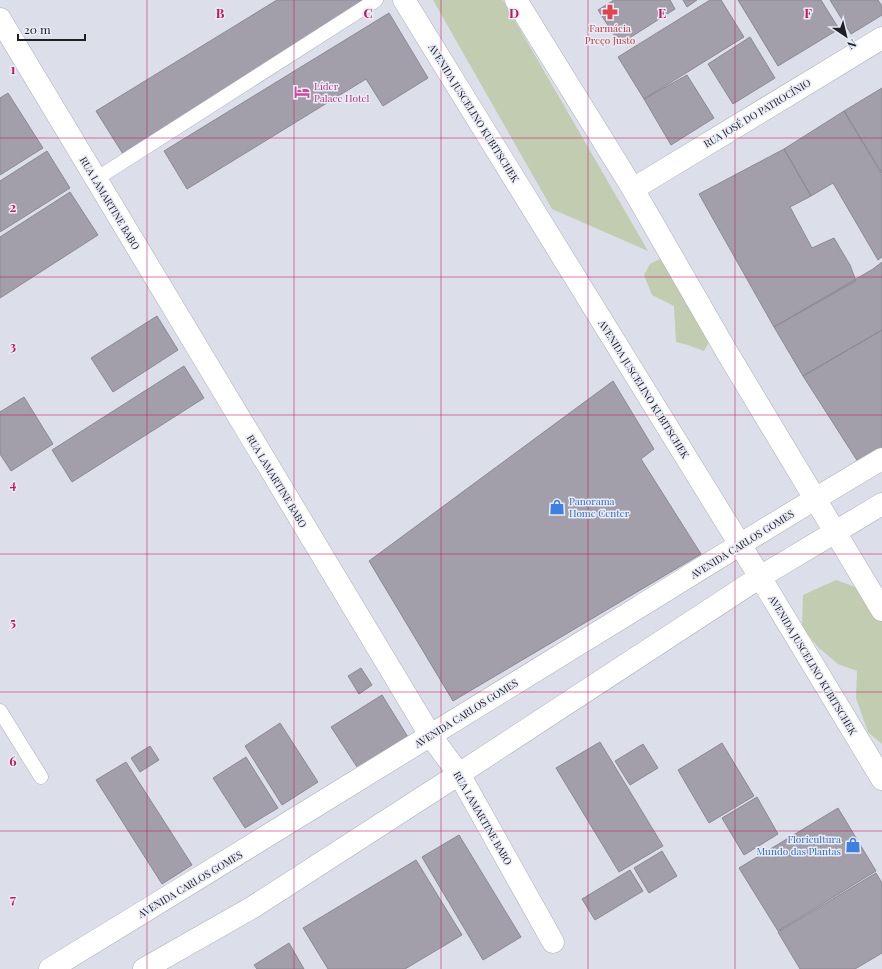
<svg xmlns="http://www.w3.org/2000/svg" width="882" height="969" font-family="'Playfair Display',serif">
<rect width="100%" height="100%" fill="#dcdee9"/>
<path fill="#c1ccb1" d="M433,0h70l145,251 -96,-42z
M666,256l47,79 -9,16 -16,-6 -12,-3 -2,-36 -22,-11 -8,-20 6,-11z
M836,580l28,10 18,13v141l-14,-12 -12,-34 1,-27 -19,-7 -19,-16 -17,-20 1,-33z"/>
<path fill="#a29faa" stroke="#8b8993" d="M277,0h96l-250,154 -27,-43z
M614,0h56l5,9 -55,35 -22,-34z
M683,0h14l-10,7z
M710,0h11l23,37 -100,62 -26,-42z
M738,0h83l18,29 -61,37z
M830,0h48l4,6v9l-31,19z
M389,13l39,65 -45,28 -17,-27 -179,110 -23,-38z
M750,37l25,41 -42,26 -25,-40z
M687,75l27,43 -43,27 -27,-46z
M882,88v85l-38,-62z
M8,93l35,55 -43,27v-77z
M844,111l38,64v82l-4,3 -45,-77 -22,13 -27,-47z
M784,149l27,47 -21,11 22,41 22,-10 16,27 6,16 -82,46 -75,-133z
M47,151l23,37 -70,44v-51z
M70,192l28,43 -98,63v-61z
M882,262v68l-79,46 -29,-49 99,-58z
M157,316l21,34 -65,42 -22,-34z
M882,330v122l-22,13 -57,-89z
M184,366l20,32 -132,84 -20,-32z
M613,381l41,68 -13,10 60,95 -248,147 -84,-140z
M24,397l29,47 -42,27 -11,-17v-42z
M361,668l11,17 -13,9 -11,-18z
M382,695l29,47 -50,31 -30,-46z
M280,723l38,59 -36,23 -37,-59z
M600,742l63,104 -44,26 -63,-104z
M722,743l32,53 -45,27 -31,-53z
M643,744l15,24 -28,17 -15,-24z
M150,746l9,14 -19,12 -9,-14z
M246,757l32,51 -33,20 -32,-50z
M126,762l66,103 -30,19 -66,-104z
M757,797l21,37 -34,21 -22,-37z
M838,808l38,63 -98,60 -39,-63z
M459,835l62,102 -38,23 -61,-103z
M662,851l15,25 -28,17 -15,-25z
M416,860l46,75 -57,34h-77l-25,-41z
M630,870l13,21 -48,29 -13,-21z
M876,873l6,10v70l-27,16h-55l-22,-37z
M289,943l15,26h-47l-3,-4z"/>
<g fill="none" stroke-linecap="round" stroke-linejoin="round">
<defs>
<path id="service" d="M96,179l280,-179
M0,711l41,66"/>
<path id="minor" d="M0,19l430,716 29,39 94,168
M633,189l249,-151"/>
<path id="tertiary" d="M50,969c197,-120 393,-242 589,-362 81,-50 161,-100 243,-148
M144,969l109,-62 206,-133 301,-197 122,-73"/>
<path id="primary" d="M404,0l356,577 122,202
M516,0l117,189 95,165 154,256"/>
</defs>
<use href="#service" stroke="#acaeb8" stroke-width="15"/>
<use href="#minor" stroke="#acaeb8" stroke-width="23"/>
<use href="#tertiary" stroke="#acaeb8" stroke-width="23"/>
<use href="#primary" stroke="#acaeb8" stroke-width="23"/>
<use href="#service" stroke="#fff" stroke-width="14"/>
<use href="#minor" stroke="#fff" stroke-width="22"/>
<use href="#tertiary" stroke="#fff" stroke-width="22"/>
<use href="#primary" stroke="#fff" stroke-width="22"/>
</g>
<path fill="none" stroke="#c2185b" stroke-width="1" stroke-opacity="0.55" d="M147,0v969M294,0v969M441,0v969M588,0v969M735,0v969M0,138h882M0,277h882M0,415h882M0,554h882M0,692h882M0,831h882"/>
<defs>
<symbol id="pharmacy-bare" viewBox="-9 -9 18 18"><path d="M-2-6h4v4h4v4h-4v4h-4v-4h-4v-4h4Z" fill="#e0444e" stroke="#e9ebf6" stroke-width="2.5" paint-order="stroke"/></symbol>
<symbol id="hotel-bare" viewBox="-9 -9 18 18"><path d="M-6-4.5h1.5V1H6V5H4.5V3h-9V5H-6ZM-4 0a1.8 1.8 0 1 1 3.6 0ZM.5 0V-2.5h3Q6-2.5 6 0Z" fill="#d1479c" stroke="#e9ebf6" stroke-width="2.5" paint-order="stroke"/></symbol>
<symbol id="shop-bare" viewBox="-9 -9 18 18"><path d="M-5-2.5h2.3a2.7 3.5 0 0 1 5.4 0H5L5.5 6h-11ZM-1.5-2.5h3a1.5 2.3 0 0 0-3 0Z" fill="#3f7fe0" stroke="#e9ebf6" stroke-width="2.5" paint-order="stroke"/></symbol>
</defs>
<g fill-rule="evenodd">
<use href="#pharmacy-bare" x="599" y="1" width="22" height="22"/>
<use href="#hotel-bare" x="291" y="81" width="22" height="22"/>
<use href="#shop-bare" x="546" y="496" width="22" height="22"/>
<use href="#shop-bare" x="842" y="834" width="22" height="22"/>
</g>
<g text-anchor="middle" stroke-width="3" stroke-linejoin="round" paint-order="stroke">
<g font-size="10" fill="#be3a42" stroke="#e9ebf6">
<text x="610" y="32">Farmácia<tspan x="610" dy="12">Preço Justo</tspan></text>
</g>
<g font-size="10" fill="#b23c85" stroke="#e9ebf6" text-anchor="start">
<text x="314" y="90">Líder<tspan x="314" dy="12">Palace Hotel</tspan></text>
</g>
<g font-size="10" fill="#202024" stroke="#e9ebf6">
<text transform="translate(474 113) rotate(58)" y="4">AVENIDA JUSCELINO KUBITSCHEK</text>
<text transform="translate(757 113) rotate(-31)" y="4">RUA JOSÉ DO PATROCÍNIO</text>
<text transform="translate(110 203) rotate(59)" y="4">RUA LAMARTINE BABO</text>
<text transform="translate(644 389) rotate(58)" y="4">AVENIDA JUSCELINO KUBITSCHEK</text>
<text transform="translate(277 481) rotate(59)" y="4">RUA LAMARTINE BABO</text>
<text transform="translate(742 544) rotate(-32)" y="4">AVENIDA CARLOS GOMES</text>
<text transform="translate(813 665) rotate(59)" y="4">AVENIDA JUSCELINO KUBITSCHEK</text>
<text transform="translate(466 713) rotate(-32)" y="4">AVENIDA CARLOS GOMES</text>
<text transform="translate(483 818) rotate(60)" y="4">RUA LAMARTINE BABO</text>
<text transform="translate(190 884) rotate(-31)" y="4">AVENIDA CARLOS GOMES</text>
</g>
<g font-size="10" fill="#366cbe" stroke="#e9ebf6" text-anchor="start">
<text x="569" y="505">Panorama<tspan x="569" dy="12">Home Center</tspan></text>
<text x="841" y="843" text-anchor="end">Floricultura<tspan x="841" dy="12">Mundo das Plantas</tspan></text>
</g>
</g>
<g font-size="13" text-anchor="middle" font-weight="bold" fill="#c2185b" stroke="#e9ebf6" stroke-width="3" stroke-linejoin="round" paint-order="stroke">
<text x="220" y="18">B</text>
<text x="368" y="18">C</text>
<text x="514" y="18">D</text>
<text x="662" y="18">E</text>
<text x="808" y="18">F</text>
<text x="13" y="74">1</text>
<text x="13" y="212">2</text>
<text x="13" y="351">3</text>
<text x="13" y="489">4</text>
<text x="13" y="627">5</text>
<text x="13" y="766">6</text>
<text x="13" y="904">7</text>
</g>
<g transform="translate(846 36) rotate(145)" stroke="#e9ebf6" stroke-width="3" paint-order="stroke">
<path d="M0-3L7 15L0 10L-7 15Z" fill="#202024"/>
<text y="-6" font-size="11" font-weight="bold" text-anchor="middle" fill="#202024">N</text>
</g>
<path d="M18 34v6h67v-6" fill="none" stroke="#202024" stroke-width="2"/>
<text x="24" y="34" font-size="12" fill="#202024" stroke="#e9ebf6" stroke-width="3" paint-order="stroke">20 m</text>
</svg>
